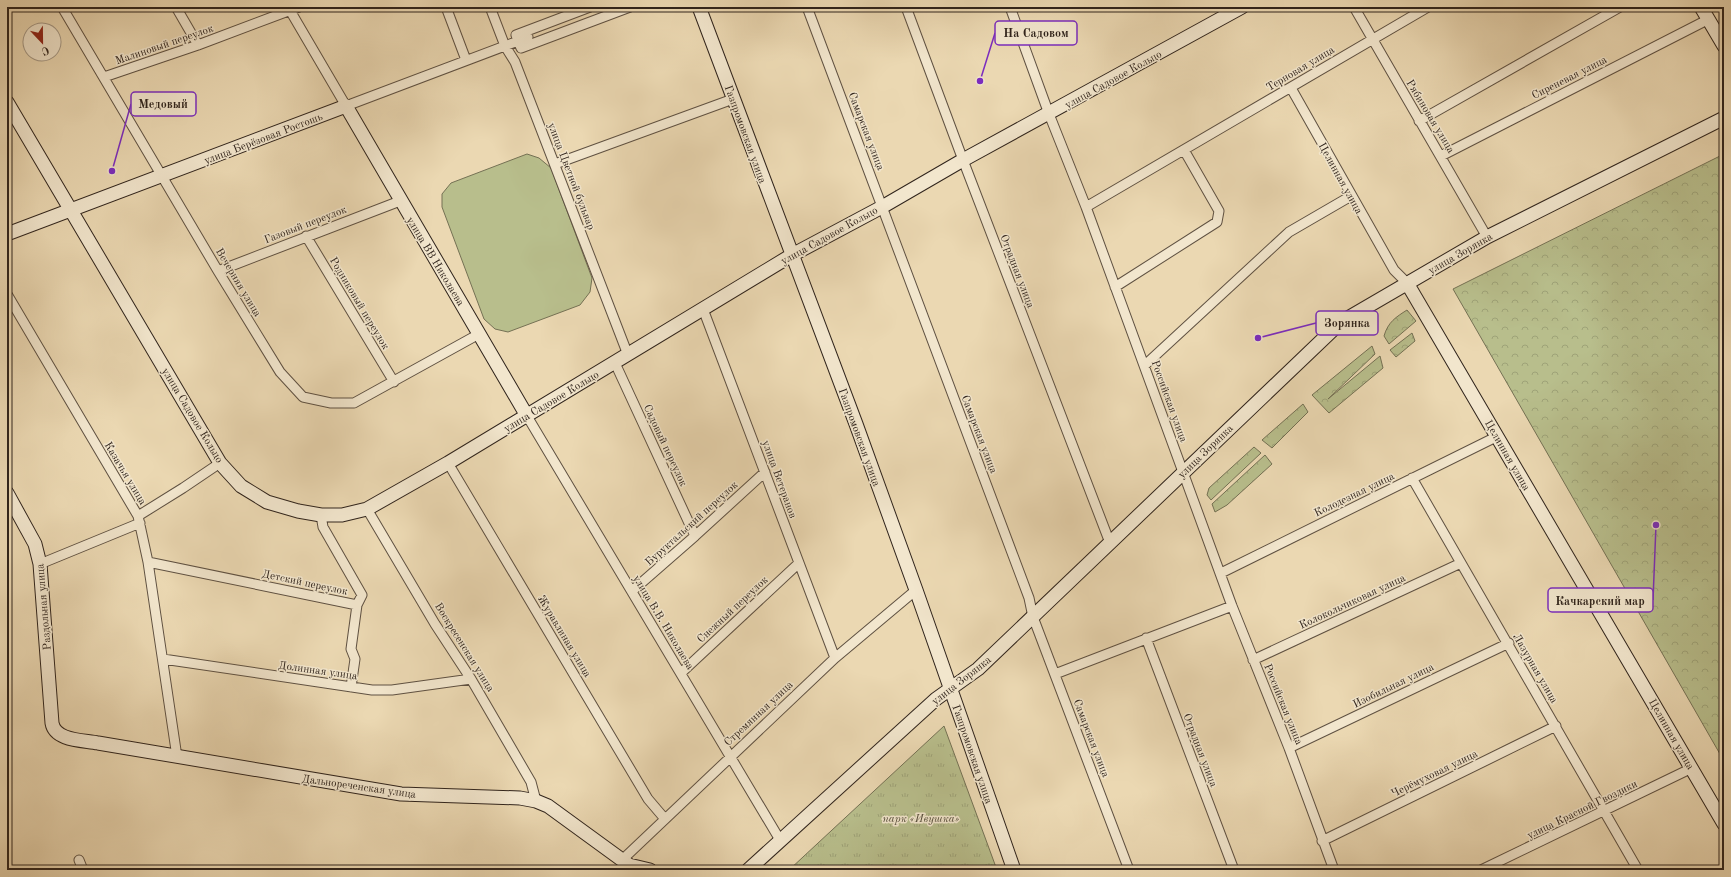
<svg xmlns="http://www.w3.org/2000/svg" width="1731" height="877" font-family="'Old Standard TT',serif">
<defs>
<pattern id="forest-crowns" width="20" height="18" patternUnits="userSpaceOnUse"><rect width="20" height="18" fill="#b8be8c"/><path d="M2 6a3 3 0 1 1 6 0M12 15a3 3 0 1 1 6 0" fill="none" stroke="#9ea378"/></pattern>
<pattern id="park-tufts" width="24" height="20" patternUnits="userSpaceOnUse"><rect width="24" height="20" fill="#b8be8c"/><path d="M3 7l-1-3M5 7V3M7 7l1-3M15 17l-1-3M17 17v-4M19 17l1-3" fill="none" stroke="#9ea378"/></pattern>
</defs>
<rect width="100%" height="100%" fill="#ebd8b2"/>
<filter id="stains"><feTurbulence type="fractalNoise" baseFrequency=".005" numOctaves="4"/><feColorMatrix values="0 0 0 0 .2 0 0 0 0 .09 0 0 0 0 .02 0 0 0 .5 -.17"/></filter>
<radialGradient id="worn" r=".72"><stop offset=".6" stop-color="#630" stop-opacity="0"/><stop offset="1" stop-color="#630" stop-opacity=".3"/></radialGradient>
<path fill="#b8be8c" stroke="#747154" d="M527,154l12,4 12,10 41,110 -2,14 -10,13 -72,27 -13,-3 -11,-10 -42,-112v-13l9,-11z"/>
<path fill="url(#forest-crowns)" stroke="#747154" d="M1724,154v607l-271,-472z
M1407,310l9,11 -27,23 -5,-8c4,-14 12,-19 23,-26z
M1412,333l3,8 -19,16 -6,-7z
M1372,346l3,8 -47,45 52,-43 3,12 -54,45 -17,-18z
M1303,404l5,8 -36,36 -10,-8z
M1254,447l7,6 -50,47 -4,-5 2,-7z
M1265,455l7,9 -45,41 -12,7 -3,-8z"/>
<path fill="url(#park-tufts)" stroke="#747154" d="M944,726l53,144h-208z"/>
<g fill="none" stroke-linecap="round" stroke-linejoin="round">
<defs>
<path id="street" d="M62,7l156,264 62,101 23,25 28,6h23l125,-69
M176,7l22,38
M288,7l58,99 172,-65 3,7 109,-41
M446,7l20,53
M490,7l15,39 10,16 113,293
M807,7l222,591 4,19 96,253
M906,7l57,153 147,383
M1010,7l39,107 37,93 146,399 57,142 45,122
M1354,7l133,230
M528,37l-10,4 -2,-6 74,-28
M104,77l94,-32 101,-38
M1291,88l103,182 13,13
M1419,121l201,-114
M1441,156l268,-137
M555,164l178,-65
M1086,207l342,-200
M306,236l88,146
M218,271l182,-70
M1115,287l102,-65 2,-11 -35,-61
M7,294l131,222 10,46 29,195
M703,309l132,349
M615,363l80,173
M1145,365l144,-133 62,-36
M527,416l253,424
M448,463l200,336 17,20
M1412,478l226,392
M367,509l68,115 36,55 60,103 5,19
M138,516l45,-28 37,-25
M148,562l209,43 5,-10 -39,-68 -2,-12
M40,564l100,-41
M1221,573l277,-137
M632,591l63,-55 70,-64
M1146,638l88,232
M163,659l209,31h20l79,-11
M1253,660l208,-97
M681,673l118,-110
M1055,674l177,-68
M351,687l4,-28 -4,-10 6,-44
M1289,748l220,-105
M1322,841l234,-115
M79,860l4,10
M622,860l213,-202 81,-68
M1481,870l211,-102"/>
<path id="secondary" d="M699,7l157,417 60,166 98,280
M1701,7l23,39
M7,102l213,361 21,23 26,16 31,9 23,4h21l25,-6 81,-46 344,-208 90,-48 81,-47 279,-153
M7,234l339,-128 181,310
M1407,283l317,541
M7,493l28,51 5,20 12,159c3,18 31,17 46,20l303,51 119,4 16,3 12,5 81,59 21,5
M748,870l188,-171 42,-30 363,-347 146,-85 237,-119"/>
</defs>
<use href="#street" stroke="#5f5142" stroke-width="11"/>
<use href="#secondary" stroke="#30241c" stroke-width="15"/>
<use href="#street" stroke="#f2e6cd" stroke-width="9"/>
<use href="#secondary" stroke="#f2e6cd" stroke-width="13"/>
</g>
<g text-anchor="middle" stroke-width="3" stroke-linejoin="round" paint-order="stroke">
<g font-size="11" fill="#30241c" stroke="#f2e6cd">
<text transform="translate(164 44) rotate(-19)" y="4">Малиновый переулок</text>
<text transform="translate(1300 68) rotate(-31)" y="4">Терновая улица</text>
<text transform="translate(1569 77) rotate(-27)" y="4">Сиреневая улица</text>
<text transform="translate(1113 79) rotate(-29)" y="4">улица Садовое Кольцо</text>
<text transform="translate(1431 116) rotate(59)" y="4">Рябиновая улица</text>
<text transform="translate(867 131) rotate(69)" y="4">Самарская улица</text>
<text transform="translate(746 134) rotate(70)" y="4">Газпромовская улица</text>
<text transform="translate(263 138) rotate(-21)" y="4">улица Берёзовая Ростошь</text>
<text transform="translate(572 176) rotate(69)" y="4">улица Цветной бульвар</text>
<text transform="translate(1341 178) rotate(61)" y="4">Целинная улица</text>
<text transform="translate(305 224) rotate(-21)" y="4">Газовый переулок</text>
<text transform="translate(829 235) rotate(-29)" y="4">улица Садовое Кольцо</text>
<text transform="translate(1460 253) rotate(-30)" y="4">улица Зорянка</text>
<text transform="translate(436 261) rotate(59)" y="4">улица ВВ Николаева</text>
<text transform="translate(1018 271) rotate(69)" y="4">Отрадная улица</text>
<text transform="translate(239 282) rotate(59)" y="4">Вечерняя улица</text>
<text transform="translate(360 303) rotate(59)" y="4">Родниковый переулок</text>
<text transform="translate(551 401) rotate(-31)" y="4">улица Садовое Кольцо</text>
<text transform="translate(1170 401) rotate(70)" y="4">Российская улица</text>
<text transform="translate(193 415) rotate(59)" y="4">улица Садовое Кольцо</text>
<text transform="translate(980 434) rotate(69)" y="4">Самарская улица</text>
<text transform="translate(860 437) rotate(70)" y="4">Газпромовская улица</text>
<text transform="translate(666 445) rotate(65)" y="4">Садовый переулок</text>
<text transform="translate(1205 451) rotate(-44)" y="4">улица Зорянка</text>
<text transform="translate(1508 455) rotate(60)" y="4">Целинная улица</text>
<text transform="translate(126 473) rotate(59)" y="4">Казачья улица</text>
<text transform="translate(780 479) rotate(70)" y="4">улица Ветеранов</text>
<text transform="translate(1354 494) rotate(-26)" y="4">Колодезная улица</text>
<text transform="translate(691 523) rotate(-42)" y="4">Буруктальский переулок</text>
<text transform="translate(305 582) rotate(12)" y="4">Детский переулок</text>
<text transform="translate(1352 601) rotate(-25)" y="4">Колокольчиковая улица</text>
<text transform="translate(43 607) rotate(-95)" y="4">Раздольная улица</text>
<text transform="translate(732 609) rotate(-43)" y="4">Снежный переулок</text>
<text transform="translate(664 622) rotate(59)" y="4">улица В.В. Николаева</text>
<text transform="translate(565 636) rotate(59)" y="4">Журавлиная улица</text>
<text transform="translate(465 647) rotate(58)" y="4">Воскресенская улица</text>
<text transform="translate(1536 668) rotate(60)" y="4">Лазурная улица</text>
<text transform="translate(318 670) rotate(8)" y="4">Долинная улица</text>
<text transform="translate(961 680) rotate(-38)" y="4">улица Зорянка</text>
<text transform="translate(1393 685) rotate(-26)" y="4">Изобильная улица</text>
<text transform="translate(1284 704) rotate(68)" y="4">Российская улица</text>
<text transform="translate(758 713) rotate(-43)" y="4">Стремянная улица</text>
<text transform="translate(1672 734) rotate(60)" y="4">Целинная улица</text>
<text transform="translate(1092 738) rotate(69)" y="4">Самарская улица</text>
<text transform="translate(1201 750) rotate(69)" y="4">Отрадная улица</text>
<text transform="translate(973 754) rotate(71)" y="4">Газпромовская улица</text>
<text transform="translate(1434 773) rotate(-26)" y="4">Черёмуховая улица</text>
<text transform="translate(359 786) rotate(8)" y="4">Дальнореченская улица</text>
<text transform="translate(1582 809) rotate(-26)" y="4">улица Красной Гвоздики</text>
</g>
<g font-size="11" font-style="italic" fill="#524a38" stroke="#f2e6cd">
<text x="921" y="822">парк «Ивушка»</text>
</g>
</g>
<path fill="none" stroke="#7b2cbf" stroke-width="1.5" d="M980 81L995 33M112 171L131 104M1258 338L1316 323M1656 525L1653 600"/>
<g fill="#7b2cbf" stroke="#f2e6cd" stroke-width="1.5">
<circle cx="980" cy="81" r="4"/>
<circle cx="112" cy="171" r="4"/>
<circle cx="1258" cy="338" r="4"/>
<circle cx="1656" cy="525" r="4"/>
</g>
<g fill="#f2e6cd" stroke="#7b2cbf" stroke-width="1.5">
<rect x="995" y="21" width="82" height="24" rx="4"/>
<rect x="131" y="92" width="65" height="24" rx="4"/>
<rect x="1316" y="311" width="62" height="24" rx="4"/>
<rect x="1548" y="588" width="105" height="24" rx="4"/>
</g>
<g font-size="12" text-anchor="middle" font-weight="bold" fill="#30241c">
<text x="1036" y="37">На Садовом</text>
<text x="163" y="108">Медовый</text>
<text x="1347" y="327">Зорянка</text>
<text x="1600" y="605">Качкарский мар</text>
</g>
<rect width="1731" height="877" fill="none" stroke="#ebd8b2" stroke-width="24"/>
<rect x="8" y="8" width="1715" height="861" fill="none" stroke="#30241c" stroke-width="2"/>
<rect x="12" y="12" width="1707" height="853" fill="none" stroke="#30241c"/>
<g transform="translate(42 42) rotate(158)"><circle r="19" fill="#f2e6cd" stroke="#a49886"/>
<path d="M0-3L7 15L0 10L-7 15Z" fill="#8f2418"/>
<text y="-6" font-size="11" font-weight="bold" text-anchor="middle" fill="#30241c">С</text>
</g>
<rect width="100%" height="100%" filter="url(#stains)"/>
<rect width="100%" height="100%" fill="url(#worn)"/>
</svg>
